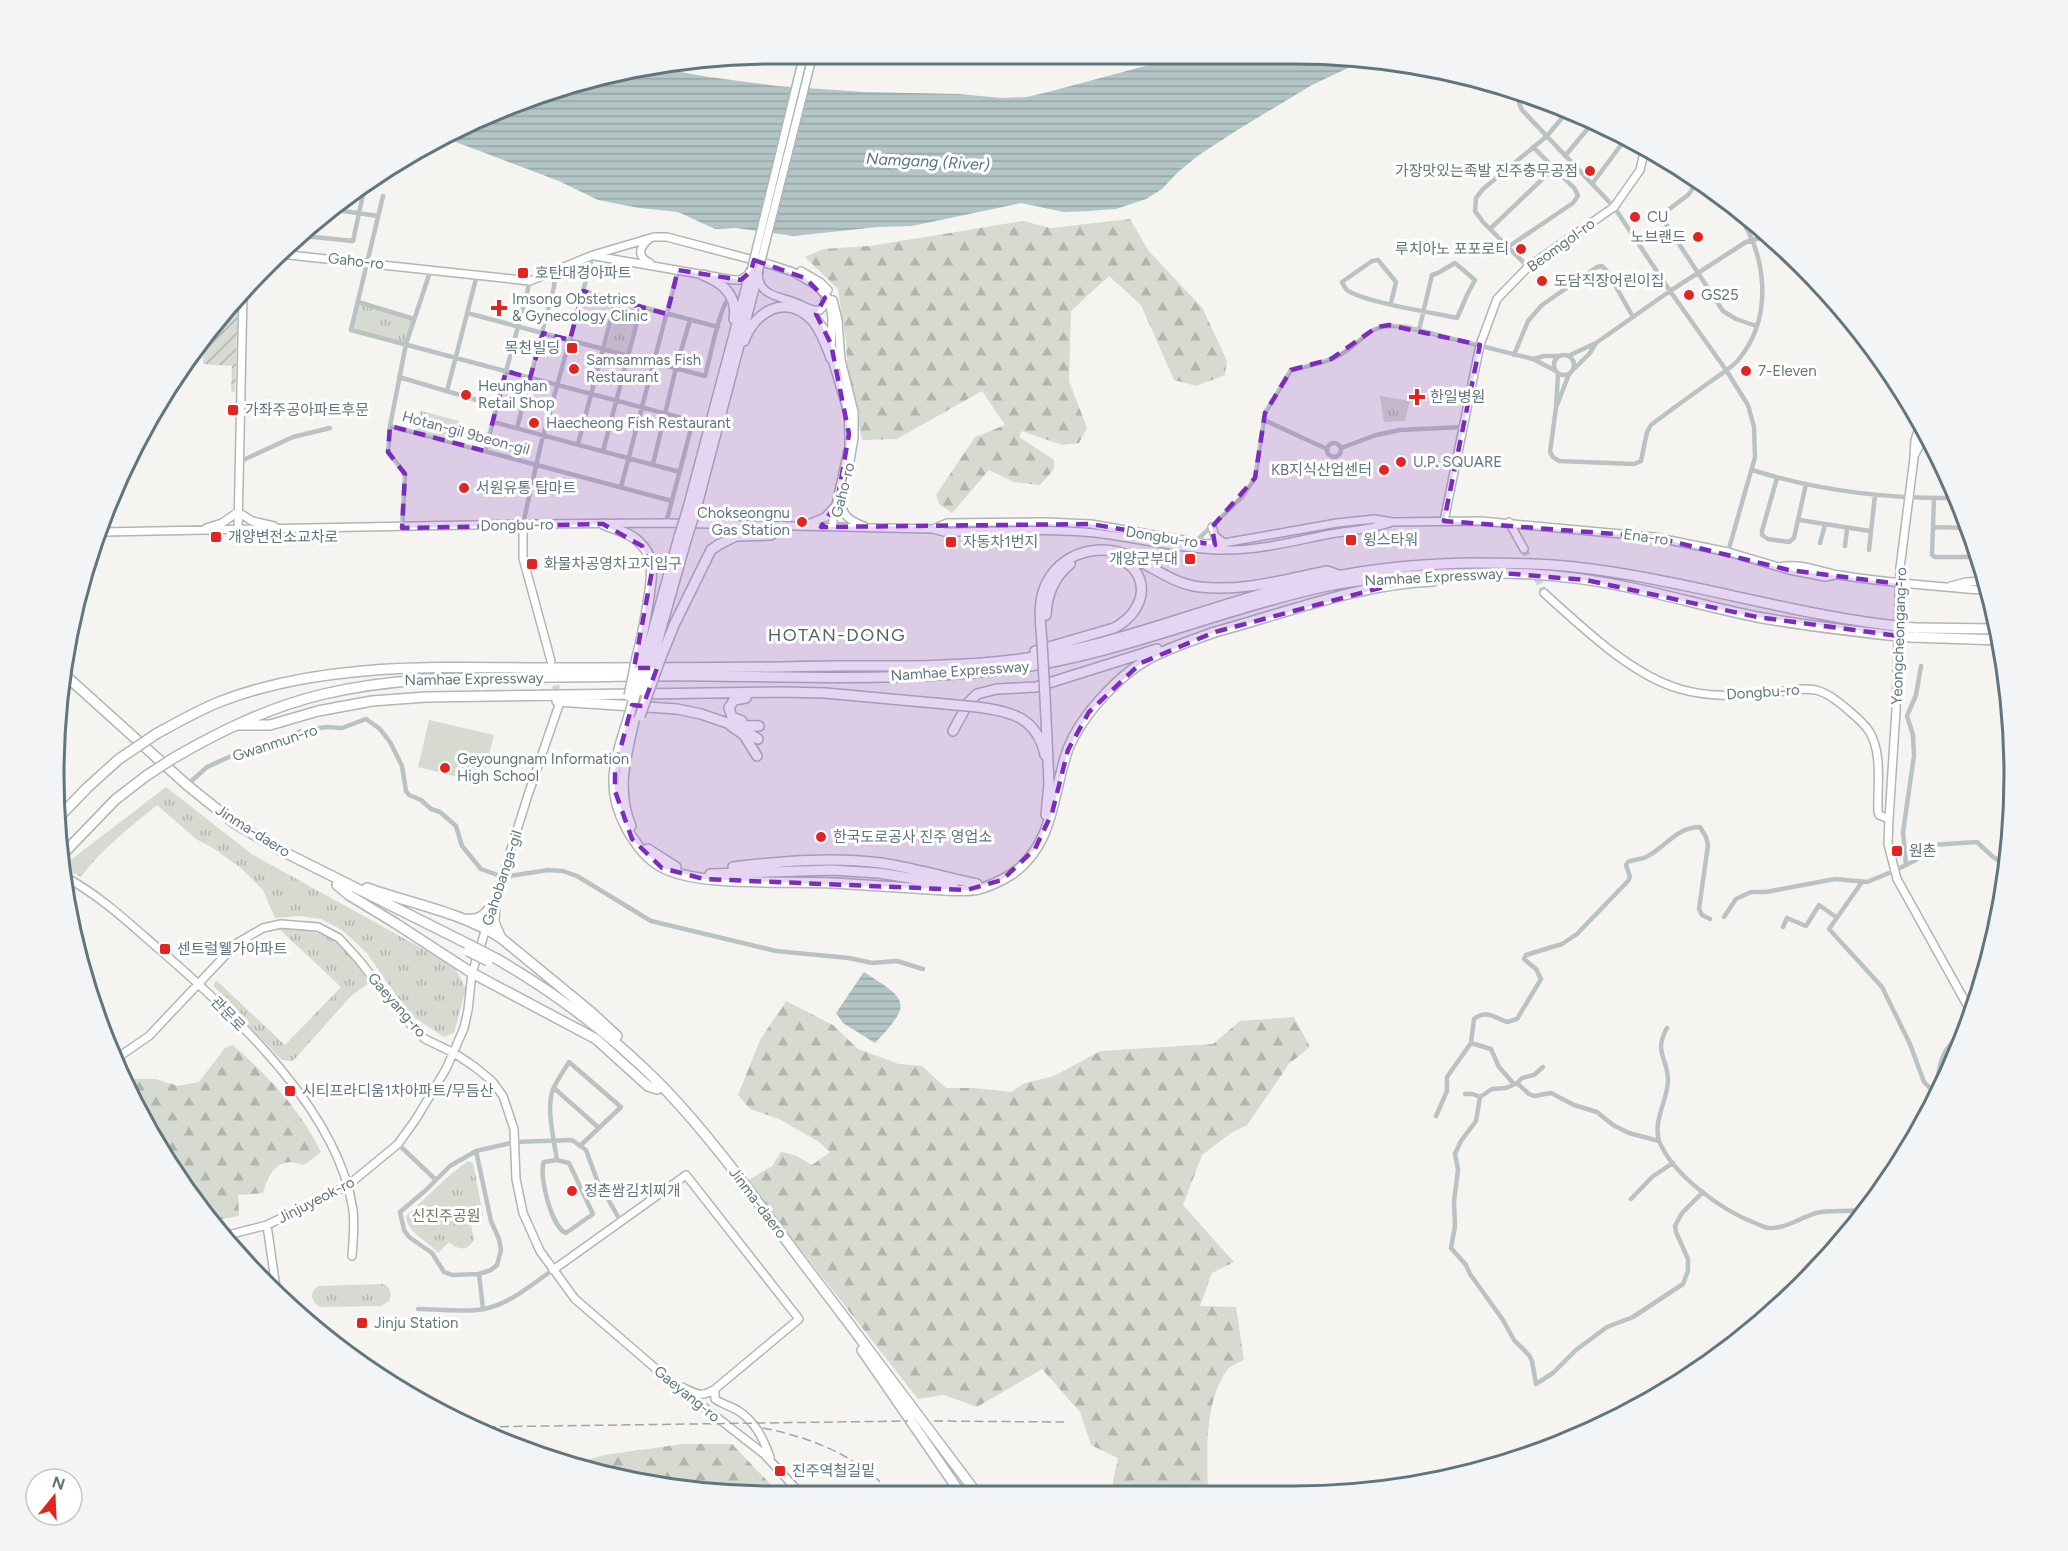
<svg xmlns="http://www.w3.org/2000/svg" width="2068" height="1551" font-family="Figtree,'Noto Sans KR',sans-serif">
<defs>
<pattern id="forest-firs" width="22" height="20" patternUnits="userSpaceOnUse" patternTransform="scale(1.5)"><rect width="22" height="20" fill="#d6dad0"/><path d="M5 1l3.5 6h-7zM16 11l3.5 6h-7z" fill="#b1b5ae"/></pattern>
<pattern id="park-tufts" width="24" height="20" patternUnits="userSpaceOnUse" patternTransform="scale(1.5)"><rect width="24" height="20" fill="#d6dad0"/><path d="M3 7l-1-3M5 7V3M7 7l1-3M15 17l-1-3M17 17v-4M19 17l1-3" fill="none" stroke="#b1b5ae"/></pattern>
<pattern id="garden-furrows" width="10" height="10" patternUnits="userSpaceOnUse" patternTransform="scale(1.5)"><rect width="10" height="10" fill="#d6dad0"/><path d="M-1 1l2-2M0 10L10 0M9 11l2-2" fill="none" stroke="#b1b5ae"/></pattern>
<pattern id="water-rules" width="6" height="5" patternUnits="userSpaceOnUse" patternTransform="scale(1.5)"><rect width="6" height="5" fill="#b4c5c6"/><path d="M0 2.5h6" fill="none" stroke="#96a5a6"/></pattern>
</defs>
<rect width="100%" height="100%" fill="#f5f4f1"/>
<path fill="url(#forest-firs)" d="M1130,219l18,31 55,59 24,52 -2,14 -29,11 -22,-6 -33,-75 -32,-29 -38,35 -2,70 18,47 -8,15 -17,2 -40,-14 -3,6 35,23v9l-14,16 -26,-3 -25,-12 -37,43 -13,-9 -3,-9 39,-58 30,-12 -23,-34 -85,48 -35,1 -15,-77 -1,-22 -8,-52 -33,-32 18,-8 47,-3 153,-25 28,7z
M786,1001l47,24 25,24 41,15 23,2 24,22h28l37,4 14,-9 29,-7 46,-25 113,-7 27,-23 54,-4 16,30 -21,17 -42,61 -16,8 -29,22 -19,50 51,57 -22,11 -12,33 36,1 8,53c-5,3 -13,5 -16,9 -24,31 -21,85 -20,122h-97l7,-33 -27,-13 -11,-33 -38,-43 -65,38 -33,-12 -26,4 -171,-218 25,-15 9,-14 14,3 17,10 18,-13 -11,-10 -40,-23 -29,-10 -12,-14 22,-55z
M233,1045c35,31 67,64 88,107l-17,13c-25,-9 -35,5 -41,28l-25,2 1,21 -27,5 -36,-44 -46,-94 2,-4h24l22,7 21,-4 26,-34z
M683,1444h49l45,47h-95l-113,-26 35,-10z"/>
<path fill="url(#park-tufts)" d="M359,303l53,17 -7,23 -53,-14z
M618,305l20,6 -11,42 -21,-5z
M1380,396l30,5 -5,20 -21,1z
M421,411l38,10 -6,21 -37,-11z
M166,787l87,68 201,111 12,23 -12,44 -10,4 -34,-22 -44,-63 -24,-22 -21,-11 -22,-3 -24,2 -12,-28 -21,-21 -29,-21 -17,-9 -39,-34c-26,22 -56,44 -76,72l-16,-8 -1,-4z
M291,927l18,3 28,10 33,39v3l-19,14 -58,65 -11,-1 -52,-53 -3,-8 -14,-13 3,-6 69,65 56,-58 -63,-59z
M468,1161l5,2 10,52 -12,10 3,14c-6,13 -16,11 -25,3l-11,11c-10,-12 -31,-20 -32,-37l45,-42z
M383,1284l5,3 3,7 -2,7 -8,5 -61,1c-9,-5 -11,-15 -2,-21z"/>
<path fill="url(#garden-furrows)" d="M238,299l-3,93 -4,-1 1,-25 -29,-2 1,-24z"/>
<path fill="#d6dad0" d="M429,720l65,15 -12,48 -64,-16z"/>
<path fill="url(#water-rules)" d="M1186,55l153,1 26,4 -53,25 -73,44 -40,26 -21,17 -16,17 -16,10 -30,10 -28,2 -24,1 -43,-9 -109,23 -35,1 -83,9 -58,-8 -21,1 -37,-17 -39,-4 -41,-8 -39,-19 -114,-43 143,-59 75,-10 46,8 68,9 87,6 95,2 43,4 25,-1 21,-5z
M864,972c44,28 49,31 11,71l-32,-20 -7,-10z"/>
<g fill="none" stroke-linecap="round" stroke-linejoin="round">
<path stroke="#d0d4d4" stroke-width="7" stroke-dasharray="7 3.5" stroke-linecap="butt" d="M1524,549l20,44
M554,675l4,25"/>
<defs>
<path id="secondary" d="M648,240c-10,8 -10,18 2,23
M280,254l250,27 63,-26 61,-18h13l105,28 21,7 24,14 12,13 3,19 -1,38 17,57 1,21v12l-16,72v9
M595,256l139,24h7l9,-7
M801,271l19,11 8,8
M758,276c3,20 20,20 36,26 9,3 16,10 26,8l6,-7 -1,-5
M833,300l5,20 3,40 13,52v26l-6,34
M810,310l15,20 14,35
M1915,454l10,-19
M840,502c4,15 10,19 24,24
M1444,521l36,-176 17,-46 31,-32 86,-60 26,-37 5,-22
M1509,522l15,27
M523,524v34l28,103
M806,525l19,-8 9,-10
M1212,527l3,9 9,7
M206,528l16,-5 16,-11 14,9 22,5
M933,529l14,-6 98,-1 46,2 115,20 18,-1 113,-20 38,-4 17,3 89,-1 173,16 74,15 61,18 36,7 10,-2
M238,530l5,-237
M103,532l420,-8 143,-1 266,6 12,3c50,0 101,-4 151,1 43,5 87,17 131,17 35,0 69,-9 104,-16 21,-4 42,-4 62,-12
M1780,567c21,-5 39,5 59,8 35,6 70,9 106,12 14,1 27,3 42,3
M1951,586l15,-4 18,-1
M1544,593c38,34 87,82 136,96 27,8 58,7 86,5 17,-2 33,-7 50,-4 12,3 21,11 31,19 8,7 16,13 22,22 14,22 8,56 9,81l1,3 10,4 -1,25 9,35 74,133
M1889,819l7,-109 4,-142 14,-110 1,-18 5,-14
M67,878c37,20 68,51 100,78 71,62 172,157 186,254 2,15 0,30 -1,46
M117,1058l32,-22 88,-93 26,-15 18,-4 37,3 21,11 20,22 46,59 20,20 29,14 21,14 17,14 11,15 11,33 2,50 7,34 17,38 35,48 94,81 95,74 34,37
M267,1225l10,70
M224,1236l43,-11 80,-39 51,-42 18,-25 30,-50 18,-41 4,-18 4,-37 56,-178 31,-90
M553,1270l133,-95 113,144 -84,70
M682,1387c15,7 19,11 33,2v10c7,5 15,7 22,11 18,11 26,28 33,47"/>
<path id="highway" d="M703,275c19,7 35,21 31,44
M744,341c11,-30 42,-48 68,-21 9,10 14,25 19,38
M688,508l63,-237
M696,509l62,-236
M603,524c11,5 25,8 34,16 7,6 13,14 14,24 3,16 -9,75 -14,93
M1046,615c1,-21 8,-38 24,-51
M1914,628l84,1
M1211,633c73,-19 146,-49 222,-52
M1911,637l90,3
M1042,642c-1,-14 -3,-28 -1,-41 6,-40 47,-60 83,-47 26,10 48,30 76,33 43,5 86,-8 127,-16l11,4
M1035,651l79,-23c34,-18 39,-57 0,-72
M646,657l33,-120
M653,657l34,-120
M661,657l14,-34 36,-73 7,-5 18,-9 35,-1 10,-9
M65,675l122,110 46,37 47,28 190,95
M1045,697l4,87 -3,31
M557,701l120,8 24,5 32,11 26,1
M977,707c33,4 60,10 68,48
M629,716c-6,20 -14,41 -15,62 -1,18 5,36 13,51 8,14 19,29 33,37 37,22 129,14 174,17 32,2 64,4 95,6 16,1 34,3 50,0 12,-3 23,-9 33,-15 43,-30 40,-81 56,-125 14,-35 54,-78 88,-94 19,-9 39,-16 59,-23
M742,721l-10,-4 -3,-9 5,-8 12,-2
M239,725h31l48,-14 54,-10 54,-4 357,-5 42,1 131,12
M730,725l14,10 13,21
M742,728l16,11
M953,731l15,-28 9,-9 20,-5 39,-2 121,-38
M156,734c20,-11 41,-23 63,-32 107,-42 228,-34 341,-34 92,0 183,0 275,-2 59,0 118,1 177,-6 97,-11 187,-51 282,-75 57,-14 116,-21 175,-22 35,0 71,0 106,4 106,12 208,45 313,58
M172,759c48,-28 97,-52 152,-65 75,-18 151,-16 228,-17 53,0 105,-2 158,-1 99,1 200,5 299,-7 108,-13 208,-59 314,-82 57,-12 117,-14 175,-14 46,0 94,6 139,16 41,9 80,20 120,28 44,8 87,13 131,18
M56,820l32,-33 31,-28
M631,826c-16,-37 -4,-72 4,-110
M648,849l28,18
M62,855l53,-55 31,-24
M733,867c50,-6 98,-10 148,-4 32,5 64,14 96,21
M710,874l121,-4 48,3 74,12
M337,885l12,10 46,28 77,50 124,66 52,47 9,3
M367,888c45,16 94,24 134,50l90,74 26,24
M468,919c14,2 19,-8 27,-17l-1,20 6,14
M497,959c60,35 115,76 165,127 51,53 94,114 138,173 59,77 117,155 175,232
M862,1350l97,141"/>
</defs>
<use href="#secondary" stroke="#aeb6b8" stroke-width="10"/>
<use href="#highway" stroke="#b1b6b8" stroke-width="12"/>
<path stroke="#bbc2c4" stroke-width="4.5" d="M1524,95l-5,8 3,7 92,97 56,84 56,79 22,35 6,22 1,30 -27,95
M1645,154l46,20
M1565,156l25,-30c8,0 26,8 33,13l-2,6 -29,39
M1699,180l-11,15 -24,18 -2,5 61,93 13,8 20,7
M383,196l-32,134 342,91 -27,102
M337,210l41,6
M1490,229l64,-61
M304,236l49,5 11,-51
M1508,247l65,-44 5,-7 -3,-7 -42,-42
M1528,267l-45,-45 -8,-11 1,-13 7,-9 64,-53 20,-24
M583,291l135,36
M358,302l56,17
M1391,303l5,-21 -18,-22 -6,1 -30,21c1,3 3,6 5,8 16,12 87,23 110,28l11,-25 7,-13 -20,-17 -17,10 -6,2 -13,55
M467,313l238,63c6,-21 13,-64 25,-81
M1514,355l14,-34 14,-16 55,-38 5,-1 5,5 26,46
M1554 365a10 10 0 1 1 20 0a10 10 0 1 1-20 0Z
M1568,356l28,-13 74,-52 76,-49 21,-6
M1533,359l11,-3h16
M1575,368l15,-15 6,-10
M1558,373l-2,35 -6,44 3,5 6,4 75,3 7,-3 6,-29 4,-7c21,-16 42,-31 63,-46 8,-6 19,-12 25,-20 35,-43 28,-106 -4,-149
M399,377l98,29
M447,391l30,-116
M1557,405l12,-31
M1264,420l63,29
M493,422l187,50
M390,426l282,75
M517,428l37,-141 1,-16
M1327 450a7 7 0 1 1 14 0a7 7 0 1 1-14 0Z
M578,444l38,-144
M1341,448l35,-13 24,-5 62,-3
M485,451l45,-170
M603,451l38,-144
M239,462l54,-25 37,-9
M653,464l23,-96 14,-48
M1752,470c67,21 137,29 206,28
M1777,478l-15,53v4l6,4 21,3 5,-4 12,-54
M621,487l57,-217
M1934,498l-2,57 3,2h42
M1799,520l71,11
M523,524l18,-80 52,-189
M1935,527l33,1
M402,528l3,-54 -17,-22 2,-26 16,-82 25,-75
M1194,543l48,-46 13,-19 10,-65 26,-43c16,-4 35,-7 49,-15 29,-17 26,-33 66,-28l127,32 23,12
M1820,543l5,-18
M1845,546l2,-17
M1869,550l6,-55
M187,785l20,-18 35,-16 63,-21 22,-3 15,1 24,-9 14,10 10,13 12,24 4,25 3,4 12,5 10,9 9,3 16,14 6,20 19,23 22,8 45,-7 15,1 14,5 74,45 125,30 73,7 23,5 25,-2 26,8
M1906,865l-3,-33 11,-76 -1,-21 -6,-19 9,-21 5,-29
M1862,882l-33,47 53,58 28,57 14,38 7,7 5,1
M1724,917l12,-18 15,-7h15l69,-13 32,3 27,-11 22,-11 9,-12 7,-3 45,-3 16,15 12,7
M1783,927l4,-9 19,8 13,-21 17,12
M1471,1043l20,6 8,18 15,17
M1517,1083l12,11 5,2 17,-3 23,12 23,7 16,13 16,8 30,8c14,34 62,69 96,82 5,2 11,6 17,5 15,0 30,-11 44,-15 15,-4 33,0 50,-4
M554,1088l45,40
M1465,1094h8l7,3 12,-8 14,-1 11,-5 5,-5 12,-3 9,-8
M1935,1096c4,-31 5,-47 31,-67
M1480,1097l-4,24 -15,20 -6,13 3,16 -4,31 1,25 -4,22 15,17 4,9 33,46 11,20 15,15 3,6 4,23 17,-11 23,-23 31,-23 26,-10 50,-33 5,-13v-12l-12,-27 -1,-6 7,-13 21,-21
M1436,1116l11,-25v-14l24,-34 3,-24c13,-10 21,-1 33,3l10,-3 24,-40 -5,-10 -12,-10 2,-4 36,-11 15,-10 51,-53 2,-4 -4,-12 2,-3c6,-3 12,-2 18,-5 19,-9 30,-30 54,-30l6,10 2,8 -9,64 3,6 8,4
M1659,1141c-6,-21 8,-39 9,-60 0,-24 -15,-28 -1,-53
M398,1144l38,36
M476,1151l15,70 8,18 2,11 -4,15 -6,5 -12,4 -27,1 -8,-3 -12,-19 -23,-16 -5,-7 -4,-18 26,-22 24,-24 26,-15 39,-9 57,-2 14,10 11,30 23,40
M557,1160l-13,2c-6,13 8,66 22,71l27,-19 -24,-51 -12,-3c-3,-20 -12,-55 -3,-73 4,-8 10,-17 15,-25l52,45 -41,39
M1631,1199l21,-22 21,-14
M479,1274l4,35
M418,1309c20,0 47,4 66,0 26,-5 48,-25 69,-39"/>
<use href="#secondary" stroke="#fff" stroke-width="7"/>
<use href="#highway" stroke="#fff" stroke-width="9"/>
<path stroke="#9da6a9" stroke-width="1.5" stroke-dasharray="9 4.5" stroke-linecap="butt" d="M934,1421l130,1
M473,1427l435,-6
M763,1428c46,9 94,27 126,63"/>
<defs>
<path id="secondary-bridge" d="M751,271l53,-217
M758,273l55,-219"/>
<path id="highway-bridge" d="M679,537l9,-29
M687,537l9,-28
M1888,625l26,3
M1888,635l23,2
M1042,642l3,55
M643,691l10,-34
M629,696l8,-39
M956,705l21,2
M629,716l17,-59
M640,716l21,-59
M119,759l37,-25
M146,776l26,-17
M470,945l27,14
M468,951l20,10"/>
</defs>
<use href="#secondary-bridge" stroke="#aeb6b8" stroke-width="10" stroke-linecap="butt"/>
<use href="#highway-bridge" stroke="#b1b6b8" stroke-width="12" stroke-linecap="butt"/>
<use href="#secondary-bridge" stroke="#fff" stroke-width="7"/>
<use href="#highway-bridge" stroke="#fff" stroke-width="9"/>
</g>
<path fill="#7b2cbf" fill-opacity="0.2" stroke="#7b2cbf" stroke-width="4.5" stroke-dasharray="12 8" stroke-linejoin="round" d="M754,260l51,18 20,20 -9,16 15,30 18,90 -12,69 -16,24 270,-3 124,21 -3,-18 43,-49 10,-65 26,-43 40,-11 46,-32 12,-2 91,20 -36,176 210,16 135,33 111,14 -1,52 -142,-19 -171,-37 -85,-7 -110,12 -176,47 -74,31 -52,49 -21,38 -16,63 -17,36 -33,31 -35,10 -263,-11 -42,-11 -30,-29 -17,-48v-22l17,-64 11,1 14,-38h-23l18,-97 -10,-25 -39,-22 -201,4 3,-54 -17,-22 2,-26 95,25 21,-80 24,7 13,-45 27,7 13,-49 84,23 11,-44 63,10 10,-9z"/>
<g fill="#e32522" stroke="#fff" stroke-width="2">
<circle cx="1590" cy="171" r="6"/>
<circle cx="1635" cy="217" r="6"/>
<circle cx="1698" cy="237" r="6"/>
<circle cx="1521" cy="249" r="6"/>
<rect x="517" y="267" width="12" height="12" rx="3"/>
<circle cx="1542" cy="281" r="6"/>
<circle cx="1689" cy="295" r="6"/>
<path d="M496 299h6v6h6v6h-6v6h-6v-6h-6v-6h6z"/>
<rect x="566" y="342" width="12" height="12" rx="3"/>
<circle cx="574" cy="369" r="6"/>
<circle cx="1746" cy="371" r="6"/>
<circle cx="466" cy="395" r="6"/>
<path d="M1414 388h6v6h6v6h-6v6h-6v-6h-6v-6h6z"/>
<rect x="227" y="404" width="12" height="12" rx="3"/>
<circle cx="534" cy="423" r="6"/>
<circle cx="1401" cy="462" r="6"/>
<circle cx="1384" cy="470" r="6"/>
<circle cx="464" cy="488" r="6"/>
<circle cx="802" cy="522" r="6"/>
<rect x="210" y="531" width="12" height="12" rx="3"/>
<rect x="1345" y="534" width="12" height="12" rx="3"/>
<rect x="945" y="536" width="12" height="12" rx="3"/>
<rect x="1184" y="553" width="12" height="12" rx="3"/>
<rect x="526" y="558" width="12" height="12" rx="3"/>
<circle cx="445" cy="768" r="6"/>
<circle cx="821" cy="837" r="6"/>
<rect x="1891" y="845" width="12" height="12" rx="3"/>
<rect x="159" y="943" width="12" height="12" rx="3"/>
<rect x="284" y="1085" width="12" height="12" rx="3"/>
<circle cx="572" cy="1191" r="6"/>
<rect x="356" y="1317" width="12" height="12" rx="3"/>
<rect x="774" y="1465" width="12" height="12" rx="3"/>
</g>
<g text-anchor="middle" stroke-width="6" stroke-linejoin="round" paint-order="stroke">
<g font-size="15" fill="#60767c" stroke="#fff" text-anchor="start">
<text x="1578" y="176" text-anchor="end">가장맛있는족발 진주충무공점</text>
<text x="1647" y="222">CU</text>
<text x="1686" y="242" text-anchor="end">노브랜드</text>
<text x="1509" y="254" text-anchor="end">루치아노 포포로티</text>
<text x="535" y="278">호탄대경아파트</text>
<text x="1554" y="286">도담직장어린이집</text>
<text x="1701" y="300">GS25</text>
<text x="512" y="304">Imsong Obstetrics<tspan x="512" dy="17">&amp; Gynecology Clinic</tspan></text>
<text x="560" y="353" text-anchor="end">목천빌딩</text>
<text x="586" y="365">Samsammas Fish<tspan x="586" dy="17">Restaurant</tspan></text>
<text x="1758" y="376">7-Eleven</text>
<text x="478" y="391">Heunghan<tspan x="478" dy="17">Retail Shop</tspan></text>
<text x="1430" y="402">한일병원</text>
<text x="245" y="415">가좌주공아파트후문</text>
<text x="546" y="428">Haecheong Fish Restaurant</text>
<text x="1413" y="467">U.P. SQUARE</text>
<text x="1372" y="475" text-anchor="end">KB지식산업센터</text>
<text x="476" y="493">서원유통 탑마트</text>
<text x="790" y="518" text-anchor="end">Chokseongnu<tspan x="790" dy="17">Gas Station</tspan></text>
<text x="228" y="542">개양변전소교차로</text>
<text x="1363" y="545">윙스타워</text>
<text x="963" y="547">자동차1번지</text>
<text x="1178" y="564" text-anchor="end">개양군부대</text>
<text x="544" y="569">화물차공영차고지입구</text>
<text x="457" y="764">Geyoungnam Information<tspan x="457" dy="17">High School</tspan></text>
<text x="833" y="842">한국도로공사 진주 영업소</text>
<text x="1909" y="856">원촌</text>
<text x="177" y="954">센트럴웰가아파트</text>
<text x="302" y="1096">시티프라디움1차아파트/무듬산</text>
<text x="584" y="1196">정촌쌈김치찌개</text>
<text x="374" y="1328">Jinju Station</text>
<text x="792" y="1476">진주역철길밑</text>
</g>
<g font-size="15" fill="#60767c" stroke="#fff">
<text transform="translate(1561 245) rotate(-36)" y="5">Beomgol-ro</text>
<text transform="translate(356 261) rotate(6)" y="5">Gaho-ro</text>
<text transform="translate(466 433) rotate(15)" y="5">Hotan-gil 9beon-gil</text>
<text transform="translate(843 490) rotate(-76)" y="5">Gaho-ro</text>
<text transform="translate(517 525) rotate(-1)" y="5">Dongbu-ro</text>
<text transform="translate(1162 537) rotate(9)" y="5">Dongbu-ro</text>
<text transform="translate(1646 537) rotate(8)" y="5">Ena-ro</text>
<text transform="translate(1434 577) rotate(-3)" y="5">Namhae Expressway</text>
<text transform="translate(1899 636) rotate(-88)" y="5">Yeongcheongang-ro</text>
<text transform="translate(960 671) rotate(-4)" y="5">Namhae Expressway</text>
<text transform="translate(474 679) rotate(-1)" y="5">Namhae Expressway</text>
<text transform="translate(1763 692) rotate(-4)" y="5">Dongbu-ro</text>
<text transform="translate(275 743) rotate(-18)" y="5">Gwanmun-ro</text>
<text transform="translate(253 831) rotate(32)" y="5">Jinma-daero</text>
<text transform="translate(502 878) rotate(-72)" y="5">Gahobanga-gil</text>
<text transform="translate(397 1005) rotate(49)" y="5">Gaeyang-ro</text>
<text transform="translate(228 1014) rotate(46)" y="5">관문로</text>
<text transform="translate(316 1200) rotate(-27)" y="5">Jinjuyeok-ro</text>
<text transform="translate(758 1203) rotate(53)" y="5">Jinma-daero</text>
<text transform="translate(687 1394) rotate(39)" y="5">Gaeyang-ro</text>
</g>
<g font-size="15" fill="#6c7962" stroke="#fff">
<text x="446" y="1221">신진주공원</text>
</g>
<g font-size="16" font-style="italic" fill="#5a7778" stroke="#fff">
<text transform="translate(928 161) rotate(3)" y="6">Namgang (River)</text>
</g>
<g font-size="18" letter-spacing="1.5" fill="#526267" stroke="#fff">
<text x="837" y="641">HOTAN-DONG</text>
</g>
</g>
<path d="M0 0H2068V1551H0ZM775 64H1293A711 711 0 0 1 2004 775V775A711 711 0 0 1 1293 1486H775A711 711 0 0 1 64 775V775A711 711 0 0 1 775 64Z" fill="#f2f4f5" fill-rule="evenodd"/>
<path fill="none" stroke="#60767c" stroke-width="3" d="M775 64H1293A711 711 0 0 1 2004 775V775A711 711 0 0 1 1293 1486H775A711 711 0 0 1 64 775V775A711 711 0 0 1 775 64Z"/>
<g transform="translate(54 1497) rotate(18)"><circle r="28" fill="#ffffff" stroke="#bfc8cb" stroke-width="1.5"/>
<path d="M0-4.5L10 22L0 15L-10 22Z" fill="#e32522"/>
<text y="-9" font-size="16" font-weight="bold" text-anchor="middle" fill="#60767c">N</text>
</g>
</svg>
